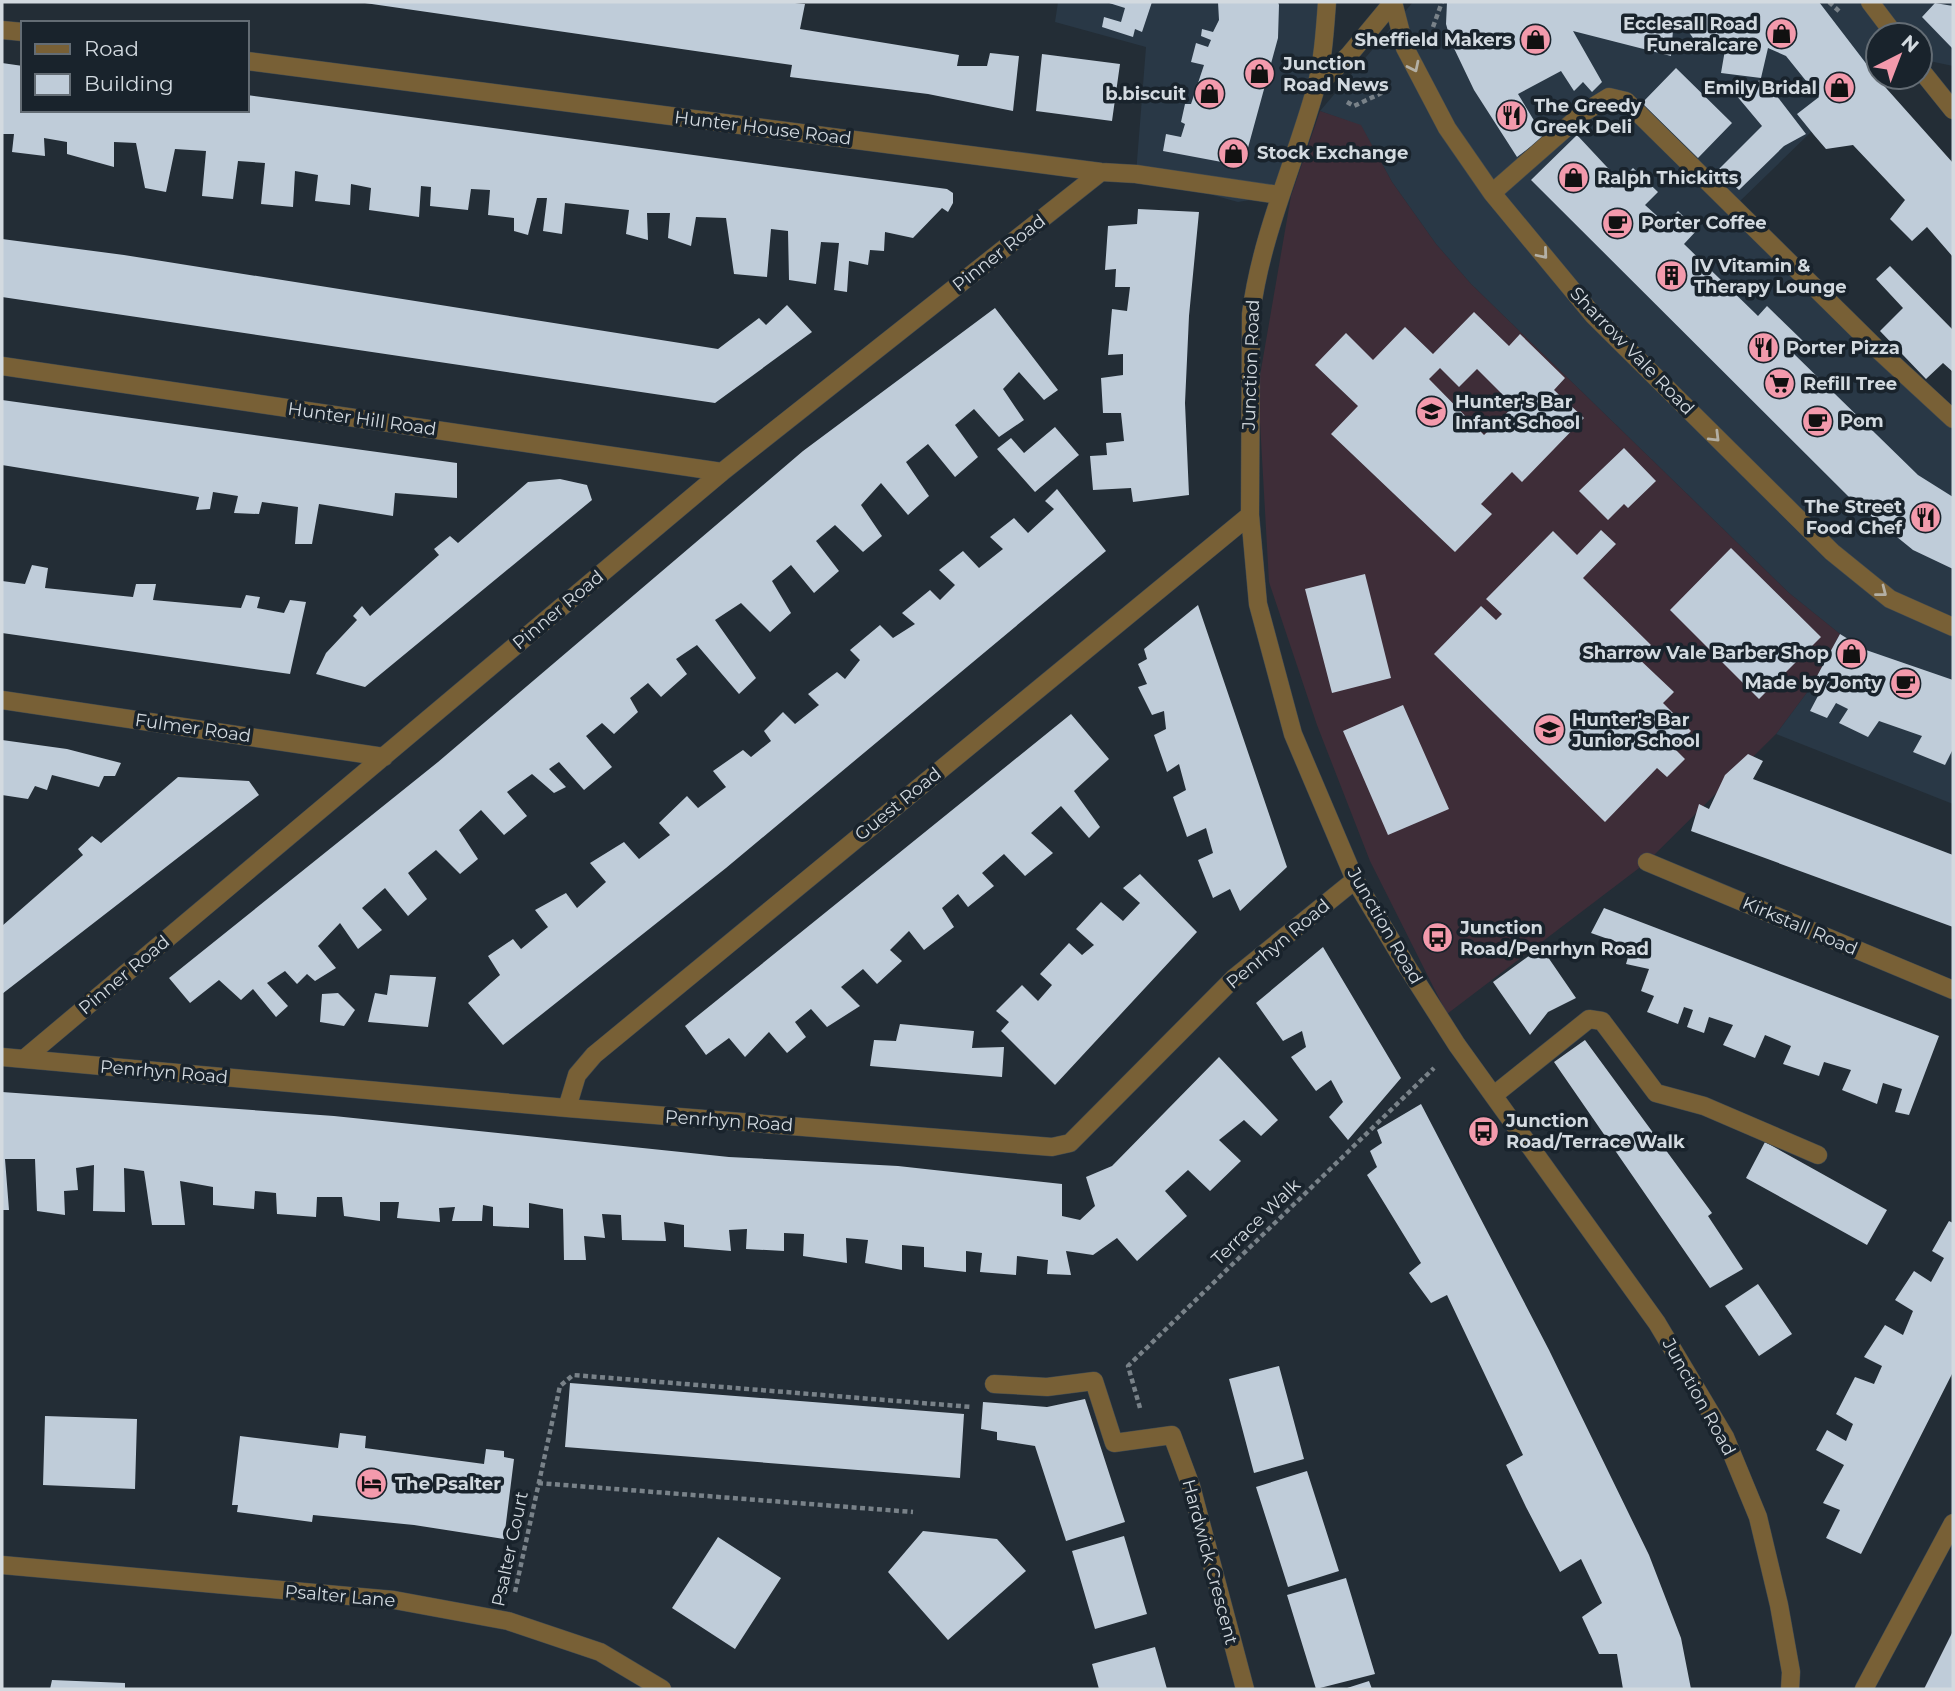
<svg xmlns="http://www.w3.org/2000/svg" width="1955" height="1691" font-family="Montserrat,sans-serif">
<rect width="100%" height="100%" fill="#232d36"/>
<path fill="#293846" d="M1058,2h269l-10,84 -38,109 -41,7 -102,-28 10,-127 -91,-25z
M1413,2h540v64l-33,-7v-24h-42v32l-139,135 214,207v395l-177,-70 35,-47 29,-53 -51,-41 -318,-309 -35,-40 -44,-62 -31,-56 -41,-15z"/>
<path fill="#3e2d38" d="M1320,111l41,14 31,57 44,62 35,40 318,309 51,41 -29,53 -35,47 -129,128 -200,152 -77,-153 -53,-136 -48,-143 -11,-195 33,-191z"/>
<path fill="#bfccd9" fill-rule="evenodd" d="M358,2h427l20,2 -5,25 159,26 -2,11h30l3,-13 29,3 -6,55 -85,-17 -138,-17 2,-12z
M1106,2h46l-10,30 -7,-3 -2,8 -31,-10 2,-10 17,5 4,-14z
M1218,2h60l1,3 -1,33 -35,128 -80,-15 3,-17 15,3 4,-13 -4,-2 4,-18h6l13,-39 -13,-3 5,-19 12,4 3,-7 -10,-4 1,-7 11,3 6,-12z
M1447,2h372l59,77 75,84v94l-26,-30 -15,14 -22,-22 15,-19 -52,-55 -27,4 -12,-14 -17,-21 22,-17 -33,-41 -18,-8 -7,30 -40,-5 5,-29 -33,-6 -9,-13 -11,5 -2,26 -98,-25 29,51 -10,10 -9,-10 -9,9 -13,-20 -43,23 26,43 -27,20 -43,-67 -23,-48 -5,-18z
M1935,3l18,3v43l-31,-32z
M1042,54l78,10 -8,57 -76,-10z
M2,63l21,3v44h224v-15l700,94 6,4v10l-5,9 -6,-4 -29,30 -28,-6 -1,19 -14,-1 -2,15 -19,-4 -2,31 -13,-2 5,-47 -18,-1 -5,42 -27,-4 -1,-49 -17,-2 -4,48 -33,-3 -8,-56 -30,-1 -5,29 -23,-8 2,-25h-23l1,27 -22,-6 3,-24 -64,-7 -3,31 -19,-3 4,-33h-10l-9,37 -14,-4v-13l-26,-3 2,-25 -19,-1 -3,21 -38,-4 1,-19 -10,-1 -2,31 -50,-7 2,-22 -20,-4 -1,21 -35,-4 3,-26 -23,-4 -2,36 -32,-3 4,-41 -27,-2 -5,38 -31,-3 4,-45 -31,-2 -9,43 -21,-4 -9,-45 -22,-1v25l-47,-13v-12l-23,-4 1,18 -33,-4 2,-18h-12z
M1676,68l56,55 -34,35 -56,-55z
M1763,78l43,56 -22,12 -45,44 -21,-20 44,-44 -26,-31z
M1577,135l43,46 13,-13 25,24 -13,13 21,19 12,-13 19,19 -13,14 74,72 9,-10 37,36 -11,11 125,122 35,22v72l-40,-19 -59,-48 -323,-322z
M1138,209l61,3 -10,104 -4,87 4,92 -56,7 -2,-14 -38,2 -3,-34 17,-1 -1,-12 18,-2 -3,-28h-18l-2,-35 22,-3v-21l-15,1 4,-46 15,2 3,-24h-15l1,-18 -11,1 3,-44 29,-2z
M2,239l122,16 594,94 41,-31 7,7 21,-20 25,27 -97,71 -713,-106z
M1890,266l63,64v42l-10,-9 -17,16 -46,-48 23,-23 -27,-29z
M995,308l63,82 -14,10 -25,-28 -16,17 21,31 -25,17 -25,-28 -19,16 23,32 -23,20 -27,-33 -22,18 23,34 -21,19 -27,-32 -20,22 21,31 -19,16 -28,-27 -19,16 23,30 -25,22 -23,-28 -19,16 19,32 -21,19 -29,-29 -26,17 41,58 -17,16 -42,-49 -21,14 11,15 -26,23 -13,-14 -18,15 8,14 -24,22 -12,-11 -16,13 26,31 -28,23 -25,-28 -10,7 17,18 -12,6 -22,-19 -25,18 20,24 -23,19 -23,-25 -22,20 19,29 -18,15 -24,-24 -28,23 19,26 -19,17 -23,-28 -23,20 20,22 -24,19 -18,-26 -22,23 18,22 -21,13 -8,-7 -10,10 -12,-13 -18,12 21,23 -12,11 -23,-28 -12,11 -22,-20 -29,23 -21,-25 269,-216 365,-311z
M1474,312l35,34 11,-12 45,44 -11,12 30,28 -62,64 -10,-10 -31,32 11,10 -37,38 -124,-118 27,-28 -43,-41 31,-32 27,27 32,-33 28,27zM1440,368l19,19 18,-18 37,37 -30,29 -55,-56z
M2,400l455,63v35l-62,-5 -2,23 -74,-12 -7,40h-17l3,-37 -36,-5 -3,12 -25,-1 4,-17 -25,-4 -3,17 -14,1 3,-13 -197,-32z
M1055,427l24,28 -44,37 -38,-43 14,-11 13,15z
M1624,448l32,33 -28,27 -4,-4 -16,16 -29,-29z
M560,479l27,6 5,15 -227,187 -49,-13 10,-21 31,-33 -4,-4 9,-10 8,10 69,-61 -5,-6 16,-13 8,7 70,-61z
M1057,489l49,62 -380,317 -223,177 -35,-42 32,-28 -12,-19 25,-17 8,10 27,-22 -13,-17 31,-17 11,15 29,-26 -16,-19 34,-21 15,17 31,-24 -11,-12 28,-27 11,12 28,-21 -13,-16 30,-21 8,7 20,-16 -7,-10 19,-19 12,12 24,-19 -11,-11 29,-22 8,7 15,-19 -10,-10 30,-25 13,13 22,-14 -13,-11 28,-23 10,10 15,-15 -16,-15 24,-19 16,17 24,-19 -13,-12 24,-19 14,15 26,-24 -9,-8z
M1601,530l15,14 -33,34 68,67 -13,13 36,34 -11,11 28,28 -17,17 11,11 -18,18 -10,-9 -52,54 -171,-168 47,-48 15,14 6,-6 -16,-15 67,-68 24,24z
M1731,548l90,89 -62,62 -89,-89z
M32,565l16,3 -3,20 88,9 3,-13h20l-3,16 88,8 5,-13 14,2 -3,11 27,5 6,-13 16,2 -16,72 -288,-41v-52l23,3z
M1365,574l26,104 -59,15 -27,-104z
M1198,605l89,262 -47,44 -10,-22 -17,9 -15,-38 15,-7 -7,-25 -19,9 -14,-40 13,-7 -7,-26 -12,8 -13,-37 12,-6 -2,-18 -12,4 -14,-28 9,-3 -9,-20 9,-5 -3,-10z
M1840,634l26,16 87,30v69l-8,16 -32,-13 9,-16 -43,-15 -11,16 -29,-14 9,-14 -12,-6 -9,15 -17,-7 9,-17 -8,-7z
M1403,705l46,104 -61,26 -45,-104z
M1071,714l38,45 -35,32 26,36 -11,11 -28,-32 -30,27 22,20 -28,23 -21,-22 -22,19 12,13 -26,21 -10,-13 -16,14 12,19 -30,23 -15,-19 -19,19 12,11 -25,23 -14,-15 -22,18 19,19 -33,21 -16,-18 -16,13 11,15 -19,16 -18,-21 -24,25 -16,-19 -23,17 -21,-29z
M2,740l65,9 54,14 -6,13h-11l-5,11 -47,-12 -5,15 -12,-4 -7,13 -26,-4z
M1748,754l15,7 -10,18 200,76v72l-262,-96 8,-27 10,5 16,-34z
M178,777l71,4 10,14 -257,199v-68l81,-71 -5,-6 14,-13 9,7z
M1140,874l57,58 -142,153 -54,-54 8,-9 -13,-11 26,-26 16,16 14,-16 -12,-11 29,-31 13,12 12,-10 -18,-16 25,-27 22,19 17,-18 -17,-15z
M1604,908l335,128 -30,79 -14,-3 7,-23 -19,-6 -6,21 -35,-14 9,-20 -27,-8 -5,14 -36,-12 8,-18 -26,-11 -10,23 -32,-13 10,-20 -24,-8 -5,16 -17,-6 6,-17 -9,-3 -6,17 -31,-12 7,-16 -13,-5 8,-22 -23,-5 5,-17 -40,-14z
M1323,947l78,131 -53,62 -19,-23 14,-15 -12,-22 -15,11 -25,-34 15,-10 -4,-16 -19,10 -27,-38z
M1541,947l35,51 -28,14 -18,23 -37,-53z
M390,975l46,2 -8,50 -60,-5 7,-29 12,2z
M338,993l17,17 -11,16 -24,-4 2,-28z
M900,1024l74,7 -2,17 32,-1 -2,30 -132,-11 4,-26 22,1z
M1585,1040l127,173 -4,3 35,53 -33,19 -156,-226z
M1219,1057l59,63 -17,16 -17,-16 -25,20 22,21 -31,30 -22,-21 -23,21 22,25 -50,45 -20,-23 -24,17 -27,-4 5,24 -24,-1 1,-14 -31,-4 -1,19 -36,-3 2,-19 -16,-2v21l-42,-5v-20l-22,-2v25l-37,-7 3,-23 -22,-2 1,25 -44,-7 1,-22 -20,-1v18l-38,-2 1,-20 -18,1 2,21 -47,-4v-22l-20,-3 2,19 -44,-1 -1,-25 -19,-1 3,24 -21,-2 2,24h-22l-1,-51 -34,-6v25l-36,-2v-19l-10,-2 -1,16h-30l3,-14 -16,1 1,14 -43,-4 2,-16h-19v19l-36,-5 -2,-19h-25l-1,20 -39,-3 -1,-21 -21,-2 -1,18 -41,-4v-18l-33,-6 5,44h-33l-8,-54 -20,-3 1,44 -32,-1 1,-46 -18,3 2,22 -14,1 1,24 -28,-4 -2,-52h-30l4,51h-7v-118l332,24 395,41 169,9 164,18v32l18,4 15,-14 -9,-29 26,-11z
M1421,1104l128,246 100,205 32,83 10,51h-68l-6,-35h-18l-17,-37 20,-14 -21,-44 -21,13 -34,-65 -20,-42 17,-10 -76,-160 -16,8 -22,-30 12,-10 -54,-88 10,-8 -7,-16 12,-8 -5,-13z
M1765,1142l122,68 -20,35 -121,-67z
M1949,1221l4,2v149l-92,182 -35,-16 14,-28 -17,-7 21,-38 -28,-15 11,-20 19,11 7,-17 -17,-10 19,-37 19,7 8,-18 -18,-9 21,-32 18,10 10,-24 -18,-11 19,-29 17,11 13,-24 -12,-7z
M1758,1284l34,50 -33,22 -34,-50z
M1279,1366l25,93 -50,14 -25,-94z
M570,1383l394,31 -4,64 -395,-31z
M1085,1399l40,123 -59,19 -31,-95 -38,-6v-8l-16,-3 2,-27 64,5z
M45,1416l92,3 -2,70 -92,-4z
M340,1433l26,3 -1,12 119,16 2,-15 18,2v6l10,2 -10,80 -90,-14 -101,-10 -1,7 -75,-10 1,-7h-6l8,-69 98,12z
M1307,1471l32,100 -51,16 -32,-100z
M923,1531l74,8 29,32 -78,69 -60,-68z
M1124,1536l23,78 -52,15 -23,-78z
M718,1537l63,41 -46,71 -63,-41z
M1346,1578l29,96 -59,15 -29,-94z
M1953,1631v58h-29z
M1155,1647l12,42h-68l-7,-25z
M52,1680l73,3v6h-75z
M1369,1681l3,8h-28z"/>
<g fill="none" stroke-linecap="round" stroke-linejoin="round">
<defs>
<path id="minor" d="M1327,2c-2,27 -4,59 -11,85 -21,76 -55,148 -65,227l-1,201 8,89 35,130 62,146 51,85 51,80 200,278 68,114 33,80 21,88 12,67 -1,17
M1393,2l12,46 42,80 45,65 101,122 239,237 58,47 63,28
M1870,2l25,33
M2,30l21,2
M247,61l854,111 35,2 143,21
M1920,69l33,41
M1317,86l32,-31 44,-53
M1492,193l91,-80 26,-16 17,4 249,246 78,72
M2,366l720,106
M2,700l382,57
M1647,862l306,128
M2,1057l565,51 485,39 18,-4 164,-165 121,-98
M24,1059l698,-587 379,-300
M1494,1095l95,-76 13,2 54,72 48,13 114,49
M567,1108l10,-33 17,-20 656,-540
M994,1384l53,3 47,-6 20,62 58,-8 19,51 54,203
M2,1565l392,35 114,21 92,31 62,37
M1864,1689l89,-166"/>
</defs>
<use href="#minor" stroke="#3f4951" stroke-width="19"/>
<path stroke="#798289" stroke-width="4.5" stroke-dasharray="5 3.5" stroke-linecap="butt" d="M1829,2l11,10
M1433,27l9,-25
M1347,102l7,4 38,-18
M1140,1408l-12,-42 306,-298
M538,1483l375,29
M515,1592l45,-206 13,-11 399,32"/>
<use href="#minor" stroke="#786036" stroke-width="18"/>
</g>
<defs><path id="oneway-chevron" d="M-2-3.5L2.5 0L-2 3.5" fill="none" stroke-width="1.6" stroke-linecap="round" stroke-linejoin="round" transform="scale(1.75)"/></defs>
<g stroke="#b3afa4">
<use href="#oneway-chevron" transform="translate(1414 67) rotate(64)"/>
<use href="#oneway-chevron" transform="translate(1543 254) rotate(50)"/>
<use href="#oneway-chevron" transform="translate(1715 437) rotate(45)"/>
<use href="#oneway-chevron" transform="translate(1882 592) rotate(38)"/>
</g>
<defs>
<symbol id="shop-disc" viewBox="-11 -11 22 22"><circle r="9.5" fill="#f39aac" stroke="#19232c"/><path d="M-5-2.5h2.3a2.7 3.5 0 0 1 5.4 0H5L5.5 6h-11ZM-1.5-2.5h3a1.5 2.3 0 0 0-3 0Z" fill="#111"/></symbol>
<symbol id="restaurant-disc" viewBox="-11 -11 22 22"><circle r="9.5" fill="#f39aac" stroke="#19232c"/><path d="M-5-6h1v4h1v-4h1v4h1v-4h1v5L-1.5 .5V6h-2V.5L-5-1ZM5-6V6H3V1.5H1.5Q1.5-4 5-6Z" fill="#111"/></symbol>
<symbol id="cafe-disc" viewBox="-11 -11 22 22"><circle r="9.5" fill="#f39aac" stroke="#19232c"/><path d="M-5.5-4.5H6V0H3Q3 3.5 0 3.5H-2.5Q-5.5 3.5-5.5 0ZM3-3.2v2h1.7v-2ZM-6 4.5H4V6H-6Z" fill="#111"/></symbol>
<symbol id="building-disc" viewBox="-11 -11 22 22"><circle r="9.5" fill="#f39aac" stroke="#19232c"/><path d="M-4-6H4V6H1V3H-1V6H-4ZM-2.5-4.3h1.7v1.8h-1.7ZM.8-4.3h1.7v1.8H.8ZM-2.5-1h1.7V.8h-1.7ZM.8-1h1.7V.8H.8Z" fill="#111"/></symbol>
<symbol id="supermarket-disc" viewBox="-11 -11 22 22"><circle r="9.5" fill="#f39aac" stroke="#19232c"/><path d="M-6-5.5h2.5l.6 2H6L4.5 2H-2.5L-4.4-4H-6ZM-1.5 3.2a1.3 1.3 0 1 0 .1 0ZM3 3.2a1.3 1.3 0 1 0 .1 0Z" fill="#111"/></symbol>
<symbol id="school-disc" viewBox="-11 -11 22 22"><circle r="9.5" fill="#f39aac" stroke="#19232c"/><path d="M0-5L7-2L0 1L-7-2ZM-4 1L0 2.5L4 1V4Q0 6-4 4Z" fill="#111"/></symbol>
<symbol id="bus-disc" viewBox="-11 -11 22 22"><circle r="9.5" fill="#f39aac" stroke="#19232c"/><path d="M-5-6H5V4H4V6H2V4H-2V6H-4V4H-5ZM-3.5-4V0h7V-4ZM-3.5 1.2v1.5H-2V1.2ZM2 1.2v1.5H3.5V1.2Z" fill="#111"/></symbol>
<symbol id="hotel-disc" viewBox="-11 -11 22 22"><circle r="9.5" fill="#f39aac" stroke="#19232c"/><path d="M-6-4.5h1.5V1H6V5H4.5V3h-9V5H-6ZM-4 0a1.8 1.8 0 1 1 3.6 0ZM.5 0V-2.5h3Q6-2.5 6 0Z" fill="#111"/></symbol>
</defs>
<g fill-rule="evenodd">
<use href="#shop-disc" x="1764" y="16" width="35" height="35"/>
<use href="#shop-disc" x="1518" y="22" width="35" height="35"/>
<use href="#shop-disc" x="1242" y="56" width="35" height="35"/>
<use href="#shop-disc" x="1822" y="70" width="35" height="35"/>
<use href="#shop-disc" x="1192" y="76" width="35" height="35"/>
<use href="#restaurant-disc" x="1494" y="98" width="35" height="35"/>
<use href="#shop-disc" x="1216" y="136" width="35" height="35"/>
<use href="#shop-disc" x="1556" y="160" width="35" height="35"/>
<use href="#cafe-disc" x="1600" y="206" width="35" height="35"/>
<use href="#building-disc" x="1654" y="258" width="35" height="35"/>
<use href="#restaurant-disc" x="1746" y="330" width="35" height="35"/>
<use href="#supermarket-disc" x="1762" y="366" width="35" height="35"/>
<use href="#school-disc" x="1414" y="394" width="35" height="35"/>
<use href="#cafe-disc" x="1800" y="404" width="35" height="35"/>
<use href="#restaurant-disc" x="1908" y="500" width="35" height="35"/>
<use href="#shop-disc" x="1834" y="636" width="35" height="35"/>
<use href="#cafe-disc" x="1888" y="666" width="35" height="35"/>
<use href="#school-disc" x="1532" y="712" width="35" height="35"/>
<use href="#bus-disc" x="1420" y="920" width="35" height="35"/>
<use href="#bus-disc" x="1466" y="1114" width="35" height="35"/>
<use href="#hotel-disc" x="354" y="1466" width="35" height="35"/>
</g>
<g text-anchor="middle" stroke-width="7" stroke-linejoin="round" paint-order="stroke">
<g font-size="18" font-weight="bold" fill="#d3dae0" stroke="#19232c" text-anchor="start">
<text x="1758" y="30" text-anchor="end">Ecclesall Road<tspan x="1758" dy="21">Funeralcare</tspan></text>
<text x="1512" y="46" text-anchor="end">Sheffield Makers</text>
<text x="1283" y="70">Junction<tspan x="1283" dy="21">Road News</tspan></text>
<text x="1817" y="94" text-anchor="end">Emily Bridal</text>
<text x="1186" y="100" text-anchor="end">b.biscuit</text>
<text x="1534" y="112">The Greedy<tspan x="1534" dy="21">Greek Deli</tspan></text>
<text x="1257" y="159">Stock Exchange</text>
<text x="1597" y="184">Ralph Thickitts</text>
<text x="1641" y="229">Porter Coffee</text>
<text x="1694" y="272">IV Vitamin &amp;<tspan x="1694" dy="21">Therapy Lounge</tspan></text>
<text x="1786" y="354">Porter Pizza</text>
<text x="1803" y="390">Refill Tree</text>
<text x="1455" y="408">Hunter's Bar<tspan x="1455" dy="21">Infant School</tspan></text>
<text x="1840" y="427">Pom</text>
<text x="1902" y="513" text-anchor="end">The Street<tspan x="1902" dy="21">Food Chef</tspan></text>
<text x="1829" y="659" text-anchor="end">Sharrow Vale Barber Shop</text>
<text x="1882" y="689" text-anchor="end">Made by Jonty</text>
<text x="1572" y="726">Hunter's Bar<tspan x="1572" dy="21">Junior School</tspan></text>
<text x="1460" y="934">Junction<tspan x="1460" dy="21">Road/Penrhyn Road</tspan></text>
<text x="1506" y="1127">Junction<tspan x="1506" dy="21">Road/Terrace Walk</tspan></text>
<text x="395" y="1490">The Psalter</text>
</g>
<g font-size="18" fill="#d3dae0" stroke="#19232c">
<text transform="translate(763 128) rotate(7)" y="6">Hunter House Road</text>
<text transform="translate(999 253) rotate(-38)" y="6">Pinner Road</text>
<text transform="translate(1632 351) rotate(46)" y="6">Sharrow Vale Road</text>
<text transform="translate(1251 365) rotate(-88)" y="6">Junction Road</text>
<text transform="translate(362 419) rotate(8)" y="6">Hunter Hill Road</text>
<text transform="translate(558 610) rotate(-40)" y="6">Pinner Road</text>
<text transform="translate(193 728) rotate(8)" y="6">Fulmer Road</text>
<text transform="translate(898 804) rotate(-39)" y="6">Guest Road</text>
<text transform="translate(1385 926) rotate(60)" y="6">Junction Road</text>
<text transform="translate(1800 926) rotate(23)" y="6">Kirkstall Road</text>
<text transform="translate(1278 944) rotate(-40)" y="6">Penrhyn Road</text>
<text transform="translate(124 975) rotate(-40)" y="6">Pinner Road</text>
<text transform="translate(164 1072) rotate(5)" y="6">Penrhyn Road</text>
<text transform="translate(729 1121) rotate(4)" y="6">Penrhyn Road</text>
<text transform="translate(1256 1222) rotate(-44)" y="6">Terrace Walk</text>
<text transform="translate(1699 1397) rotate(61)" y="6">Junction Road</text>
<text transform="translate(510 1549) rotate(-78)" y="6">Psalter Court</text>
<text transform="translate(1210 1562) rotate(75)" y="6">Hardwick Crescent</text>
<text transform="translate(340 1596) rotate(5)" y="6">Psalter Lane</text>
</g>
</g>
<rect width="1955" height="1691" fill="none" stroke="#d3dae0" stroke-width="7"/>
<rect x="21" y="21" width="228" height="91" fill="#19232c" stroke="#636c74" stroke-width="2"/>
<rect x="35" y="44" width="35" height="10" fill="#786036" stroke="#636c74" stroke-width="2"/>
<text x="84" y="56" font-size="21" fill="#d3dae0">Road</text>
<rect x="35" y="74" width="35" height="21" fill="#bfccd9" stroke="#636c74" stroke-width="2"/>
<text x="84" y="91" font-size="21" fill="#d3dae0">Building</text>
<g transform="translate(1899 56) rotate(42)"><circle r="33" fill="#19232c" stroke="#636c74" stroke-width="2"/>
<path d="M0-5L12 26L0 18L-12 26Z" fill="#f39aac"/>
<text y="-10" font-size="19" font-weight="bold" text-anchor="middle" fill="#d3dae0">N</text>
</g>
</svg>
